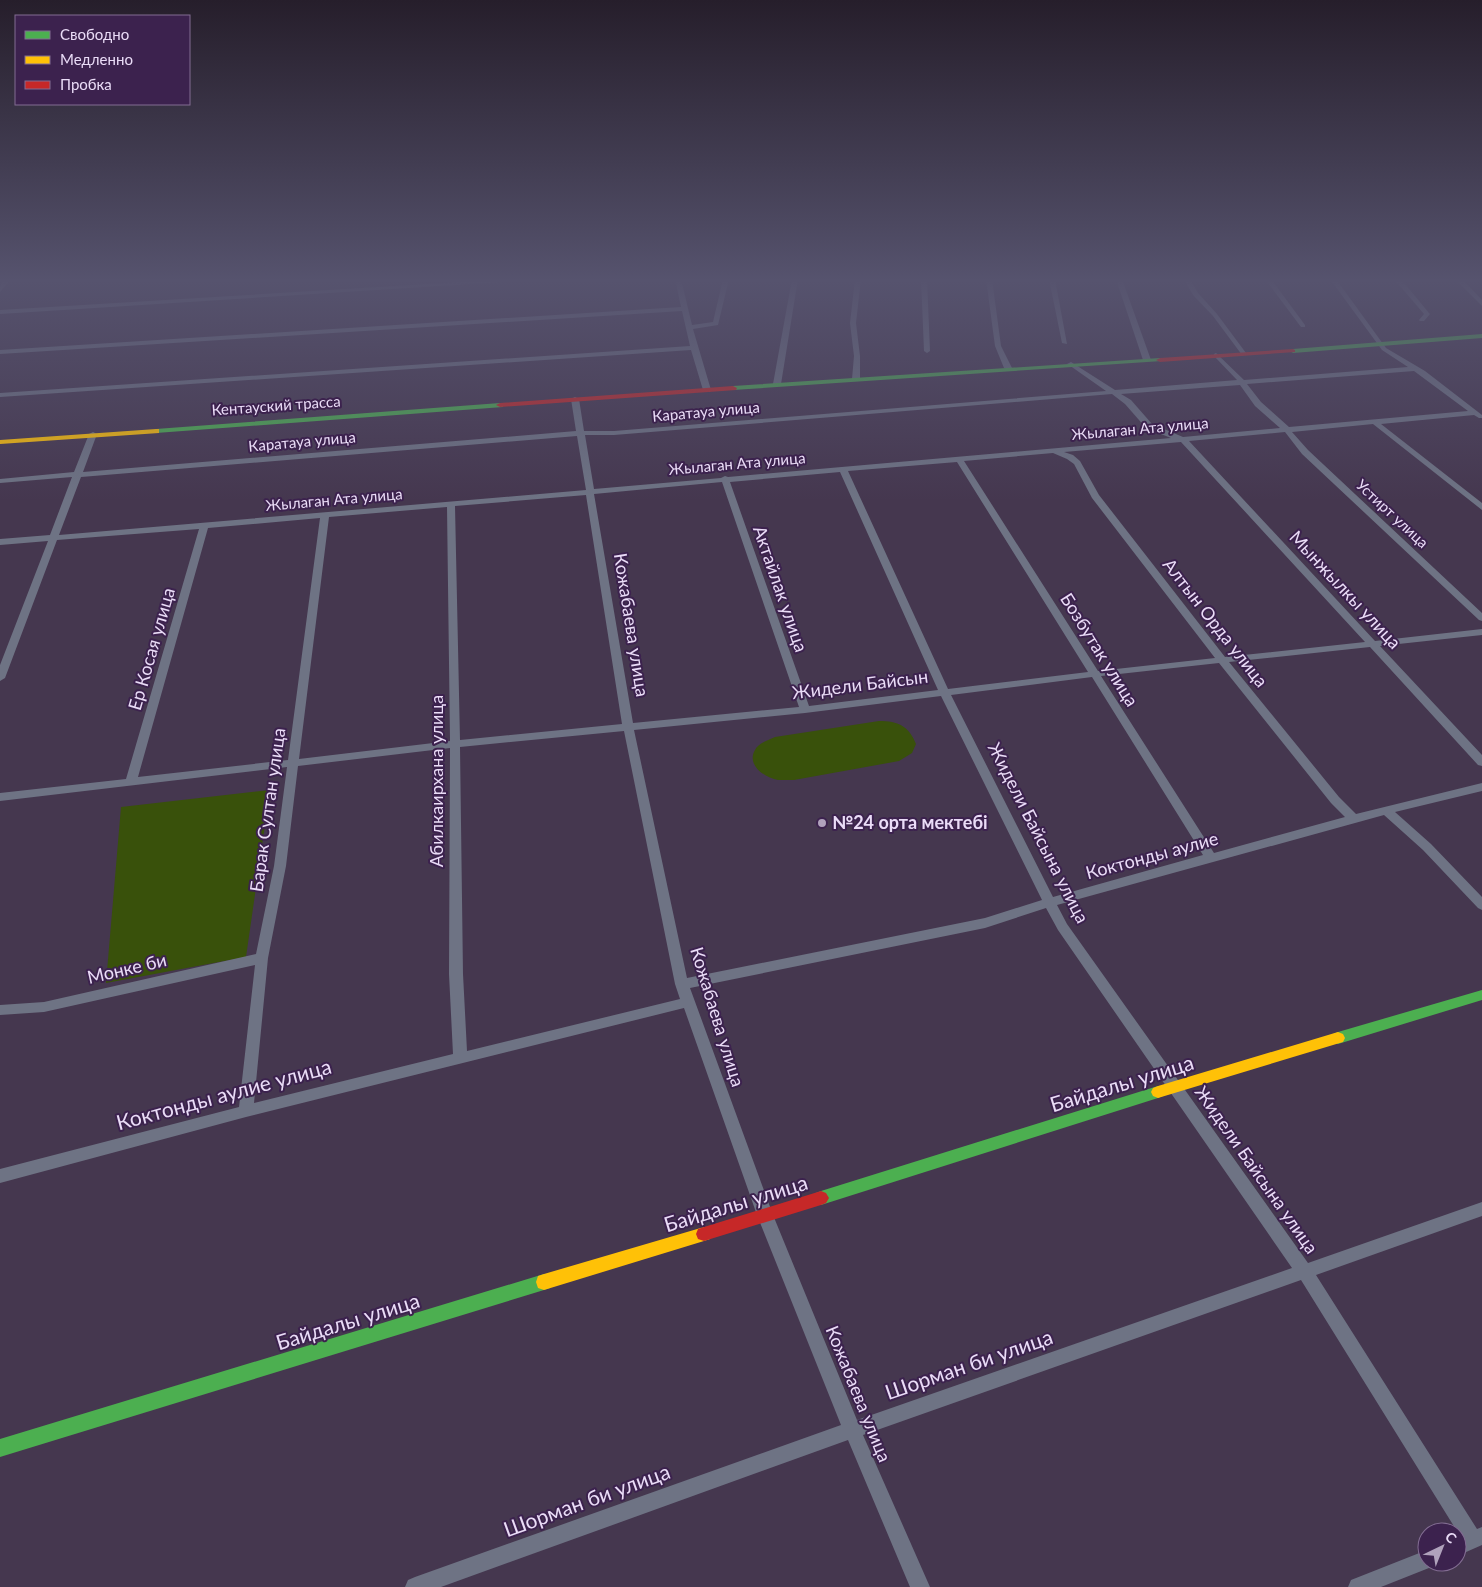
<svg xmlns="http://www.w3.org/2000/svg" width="1482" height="1587" font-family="Lato,sans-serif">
<rect width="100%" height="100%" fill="#45374f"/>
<path fill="#39510b" d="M879,721c19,0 30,5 37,23l-4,9 -13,8 -105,19c-6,0 -11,0 -16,0 -13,-2 -32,-15 -23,-30 3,-7 14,-10 20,-13z
M270,790l-24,167 -140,26 15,-176z"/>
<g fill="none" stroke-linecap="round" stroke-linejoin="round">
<path fill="#6e7384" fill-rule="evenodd" d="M5,279h6l-11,13v-6z
M512,279h39l-551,35v-4z
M675,279h6l11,46 21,-3 10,-43h6l-11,46 -25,4 18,61 -1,2 -7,-2 -12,-40 -691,47v-4l690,-47 -8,-35 -682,43v-4l681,-43z
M792,279h6l-17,105 -4,2 -4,-2z
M855,279h6l-5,44 4,33v23l-4,2 -4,-2 2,-23 -4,-33z
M921,279h6l3,72 -3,2 -3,-2z
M986,279h6l9,67 11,22 -1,2 -7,-2 -9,-22z
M1049,279h6l12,65 -5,-1z
M1116,279h6l29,81 -2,1 -6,-1z
M1184,279h6l8,14 19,21 29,39v2h-4l-29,-39 -20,-21z
M1265,279h6l34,46v2h-4z
M1330,279h6l50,69 39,23 57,44v3h-3l-5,-3 -93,9 101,79v7l-109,-86 -81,8 16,18 174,163v8l-3,-1 -177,-166 -17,-22 -96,9 186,200 107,-12v6l-102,11 102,109v11l-4,-1 -108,-118 -141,15 110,135 17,17 126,-31v8l-87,21 36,32 51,53v13l-4,-2 -55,-58 -39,-35 -327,90 10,19 241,339 174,-61v14l-166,59 161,254 5,-2v18l-25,11v-18l3,-2 -159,-256 -438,155 67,152h-20l-62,-147 -407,147h-36l3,-7 7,-3 426,-152 -84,-210 -73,-207 -438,109 -246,66v-14l239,-62 16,-142 -211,47 -44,3v-10l44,-3 212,-48 18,-88 13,-99 -287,34v-8l126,-14 73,-250 -142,11 -52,138 -5,3v-16l48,-124 -48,4v-6l50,-4 22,-58 -72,6v-4l74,-7 15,-38 4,-2 4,2 -14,38 493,-41 -5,-32 4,-2 4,2 5,32h30l492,-40 -37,-26 -2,-1 4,-2 44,28 122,-10 -23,-24v-2l2,-1 28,27 164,-13 -26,-17zM1414,371l54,40 -179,16 -28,-25 -14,-18zM1240,385l15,21 25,22 -97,9 -31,-13 -21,-24 -10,-6zM1112,394l13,10 21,24 25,10 -443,39 -3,-1 -4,2 -127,11 -9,-54h29zM577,436l9,54 -527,45 22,-58zM1181,442l184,200 -140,15 -126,-162 -19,-34 -7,-6 -9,-3zM1053,453l14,6 7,5 18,34 123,160 -117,13 -134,-210zM957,462l131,210 -140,17 -100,-218zM840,472l98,218 -129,16 -79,-224zM722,482l77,225 -166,16 -39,-229zM586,495l36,229 -162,16 -5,-234zM447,507l3,234 -151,18 30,-242zM320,518l-32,242 -150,17 70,-249zM1219,663l112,140 14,14 -131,36 -113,-177zM1092,677l111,178 -150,42 -102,-202zM941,696l101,204 -57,18 -298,60 -53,-248 171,-17zM624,731l51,253 5,15 -213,52 -4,-77 -3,-227zM450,748l-1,226 4,80 -199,49 14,-145 18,-92 12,-100zM1046,908l12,22 234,338 -435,152 -84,-205 -83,-227 295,-60z
M1394,279h7l28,34 1,1 -6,7h-4l-1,-1 5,-6z
M1455,279h7l20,21v6z
M1427,1550v12h8l-1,4 -53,21h-33l3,-7z"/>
<path fill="#4caf50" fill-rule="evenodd" d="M1482,334v4l-189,15 -3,-2 3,-2z
M1160,358l4,2 -2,1 -429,29 -4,-2 4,-2z
M500,403h3v4l-347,26 -4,-2 4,-2z
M1482,990v10l-144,44 -5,-2 -2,-4 2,-4 5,-2z
M1158,1086l5,2 2,4 -2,4 -5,2 -337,107 -5,-2 -3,-5 3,-5 5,-2z
M544,1274l6,2 2,6 -2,6 -6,2 -544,167v-18z"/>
<path fill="#ffc107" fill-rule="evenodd" d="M156,429h3v4l-159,11v-4z
M1338,1032l5,2 2,4 -2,4 -185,56 -5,-2 -2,-4 2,-4 5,-2z
M704,1227l6,2 2,5 -2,5 -6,2 -160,49 -6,-2 -2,-6 2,-6 6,-2z"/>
<path fill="#c62828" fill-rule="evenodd" d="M1293,349l2,1v2l-135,10 -4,-2 4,-2z
M733,386l4,2 -1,2 -236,17 -4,-2 4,-2z
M821,1191l5,2 3,5 -3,5 -5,2 -117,36 -6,-2 -2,-5 2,-5 6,-2z"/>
</g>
<linearGradient id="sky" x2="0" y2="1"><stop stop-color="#261e2b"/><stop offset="0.56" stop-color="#56536e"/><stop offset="1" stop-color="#56536e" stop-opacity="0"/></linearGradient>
<rect width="1482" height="501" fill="url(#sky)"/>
<circle fill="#b0a2bc" stroke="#3c224e" stroke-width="2" cx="822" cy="823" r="5"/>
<g text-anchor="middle" stroke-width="4" stroke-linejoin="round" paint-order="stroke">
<g font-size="15" fill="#eadcf7" stroke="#3c224e">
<text transform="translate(276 406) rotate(-4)" y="5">Кентауский трасса</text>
<text transform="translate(706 412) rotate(-5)" y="5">Каратауа улица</text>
<text transform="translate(1140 429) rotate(-5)" y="5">Жылаган Ата улица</text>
<text transform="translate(302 442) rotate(-5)" y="5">Каратауа улица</text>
<text transform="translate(737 464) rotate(-5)" y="5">Жылаган Ата улица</text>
<text transform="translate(334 500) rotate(-5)" y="5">Жылаган Ата улица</text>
<text transform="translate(1392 514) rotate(43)" y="5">Устирт улица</text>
</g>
<g font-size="18" fill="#eadcf7" stroke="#3c224e">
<text transform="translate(780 589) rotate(71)" y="6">Актайлак улица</text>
<text transform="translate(1345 590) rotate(47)" y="6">Мынжылкы улица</text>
<text transform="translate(1215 623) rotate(52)" y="6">Алтын Орда улица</text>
<text transform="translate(631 625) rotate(81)" y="6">Кожабаева улица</text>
<text transform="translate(152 649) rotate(-74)" y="6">Ер Косая улица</text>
<text transform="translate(1099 650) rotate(58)" y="6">Бозбутак улица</text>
<text transform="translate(860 685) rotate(-7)" y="6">Жидели Байсын</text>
<text transform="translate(437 781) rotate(-90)" y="6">Абилкаирхана улица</text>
<text transform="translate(268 810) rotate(-82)" y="6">Барак Султан улица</text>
<text transform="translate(1038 833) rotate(63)" y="6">Жидели Байсына улица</text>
<text transform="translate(1152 856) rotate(-15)" y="6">Коктонды аулие</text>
<text transform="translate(127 969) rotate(-13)" y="6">Монке би</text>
<text transform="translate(717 1017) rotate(73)" y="6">Кожабаева улица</text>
<text transform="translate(1256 1170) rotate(55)" y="6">Жидели Байсына улица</text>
<text transform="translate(858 1394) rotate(68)" y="6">Кожабаева улица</text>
</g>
<g font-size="18" font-weight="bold" fill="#eadcf7" stroke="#3c224e" text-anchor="start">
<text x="832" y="829">№24 орта мектебі</text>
</g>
<g font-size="21" fill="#eadcf7" stroke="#3c224e">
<text transform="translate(1122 1084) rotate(-17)" y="7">Байдалы улица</text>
<text transform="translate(224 1095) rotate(-15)" y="7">Коктонды аулие улица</text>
<text transform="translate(736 1204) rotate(-17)" y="7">Байдалы улица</text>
<text transform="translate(348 1322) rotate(-17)" y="7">Байдалы улица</text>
<text transform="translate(969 1365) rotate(-19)" y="7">Шорман би улица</text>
<text transform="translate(587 1501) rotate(-20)" y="7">Шорман би улица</text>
</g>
</g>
<rect x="15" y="15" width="175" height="90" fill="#3c224e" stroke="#826c92"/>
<rect x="25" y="31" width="25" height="8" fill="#4caf50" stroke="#826c92"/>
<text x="60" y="40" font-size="15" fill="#eadcf7">Свободно</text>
<rect x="25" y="56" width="25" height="8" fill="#ffc107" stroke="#826c92"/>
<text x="60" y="65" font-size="15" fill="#eadcf7">Медленно</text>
<rect x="25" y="81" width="25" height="8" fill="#c62828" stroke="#826c92"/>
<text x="60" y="90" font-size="15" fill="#eadcf7">Пробка</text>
<g transform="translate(1442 1547) rotate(43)"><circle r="24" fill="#3c224e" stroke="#826c92"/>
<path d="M0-4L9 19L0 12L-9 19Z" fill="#b0a2bc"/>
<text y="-8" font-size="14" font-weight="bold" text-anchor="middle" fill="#eadcf7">С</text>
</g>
</svg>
